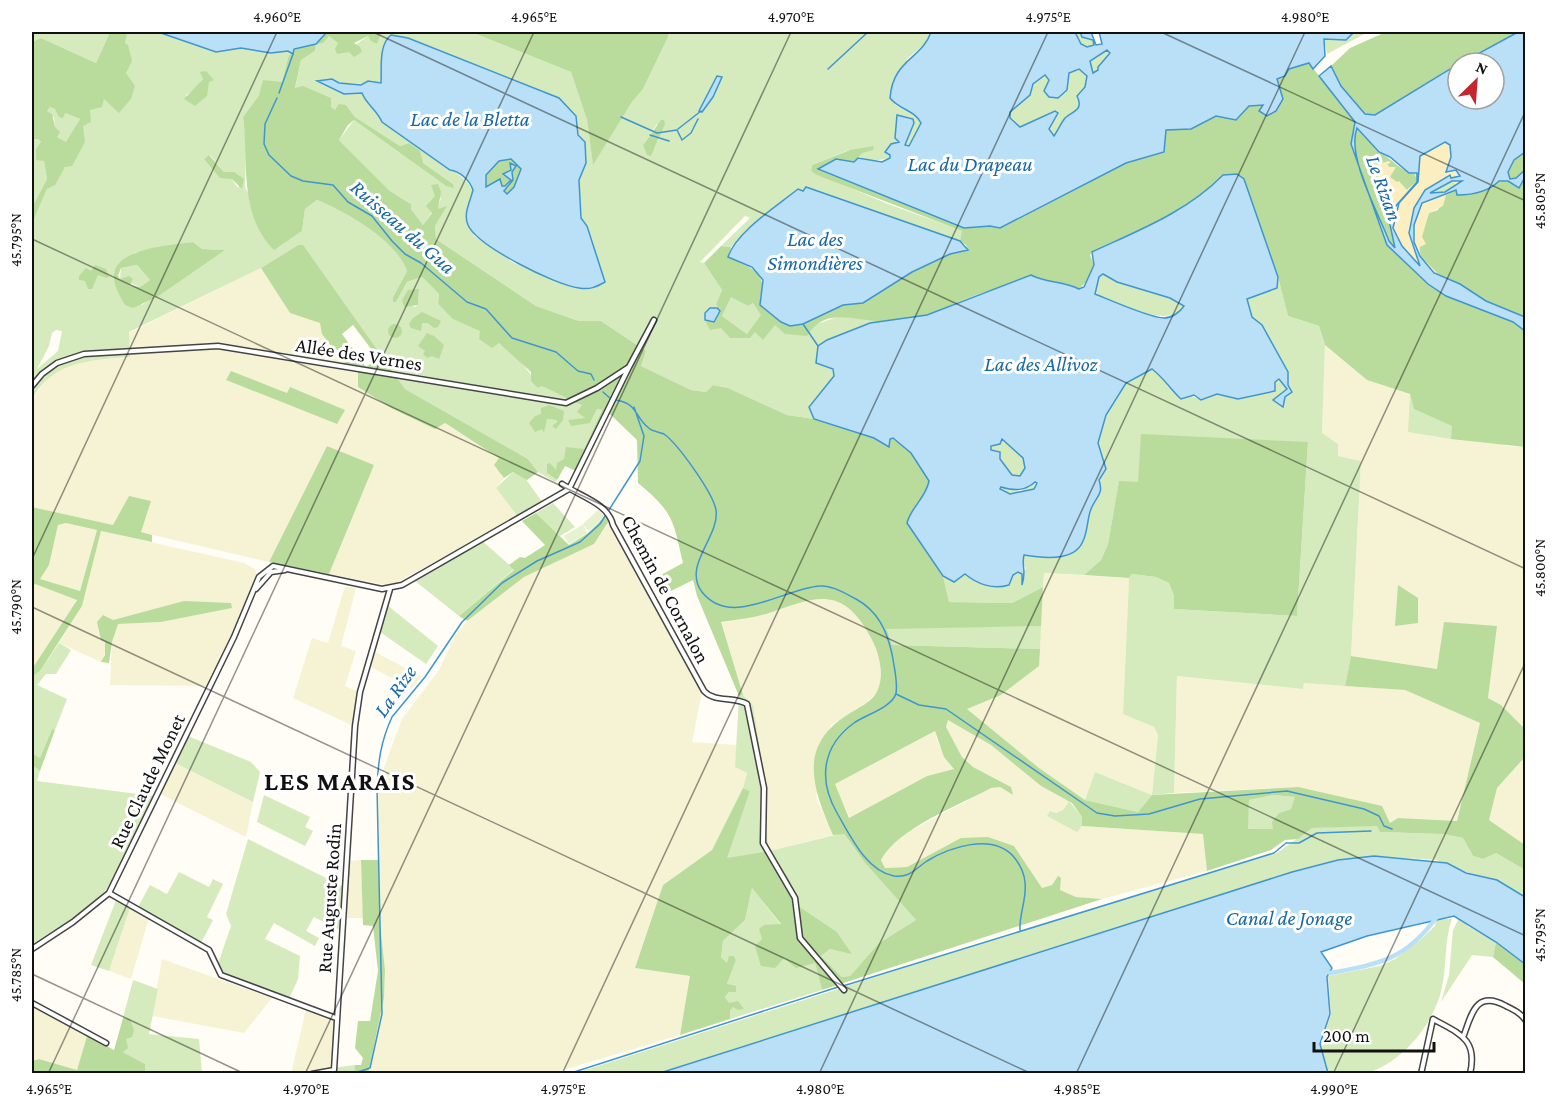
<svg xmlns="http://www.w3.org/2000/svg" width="1557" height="1105" font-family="'Crimson Pro',serif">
<rect width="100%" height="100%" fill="#fffdf5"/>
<path fill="#f6f3d4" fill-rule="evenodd" d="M261,268l29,45 31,10 37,44v20l33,21 53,15 56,35 -6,7 10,13 -8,10 22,29 -128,69 -61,-12 45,-109 -47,-19 -58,116 -129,-30 10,-31 -37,24 -81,-18v-107l17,-24 19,-10 18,-5 43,-4v-24zM231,371l56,22 50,31 -111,-44z
M1325,345l42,35 43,14 96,52 19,1v282l-24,-24 -13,-7 8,-71 -59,42 -86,-13 10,-195 -24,-5 -15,-23z
M66,523l31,7 -17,61 -41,-12 10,-14 9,-40z
M608,524l94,168 -10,50 45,3 -2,22 12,6 -4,15 -31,62 -49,35 -28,83 56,8 -11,59 -127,38 -185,1 16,-76 1,-28 -6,-55 -1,-131 24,-65 37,-49 16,-34 21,-25 48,-34 70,-33z
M101,531l143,32 11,6 2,6 -12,33 -39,78 -96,-1 2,-43 5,-18 44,-2 70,-14v-5l-91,10 -27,7 -8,22v13l-4,7 -42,-19 23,-37z
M1044,573l85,5 -6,136 31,13 4,8 -6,60 -57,-23 -10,28 -46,-32 -72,-59 34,-14 37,-29z
M35,584l42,15 -45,70v-82z
M345,586l11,2 -15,58 15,5 -11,35 14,6 -5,32 -3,1 -58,-27 19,-60 16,5z
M825,597l19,7 16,13 12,22 8,23 1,18 -3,11 -12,12 -35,22 -15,72 17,38 -63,16 -4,-17v-46l-13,-83 -10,-10 -23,-72 42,-8 47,-16z
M375,652l46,24 -9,13 -41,-22z
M1177,676l126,13 1,-6 101,7 75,33 -23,98 -59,-3 -8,5 -92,-36 -124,6z
M948,719l43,26 50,41 28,15 -6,9 -7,3 22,16 4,-3 122,8 3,37 -105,28 -26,-2 -17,-7 -5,-9 -2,4 -10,3 -28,-42 -53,-7 -54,28 -22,1 -4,-8 6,-12 17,-14 87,-46 9,-1 12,8 -1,-8 -38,-20 -11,-10 -16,-30z
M935,731l3,12 16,26 -27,7 -77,42 -16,-34z
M1525,752v93l-36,-25 8,-32 27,-30z
M175,763l78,39 -7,35 -86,-43z
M361,860l2,58h-18l3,-57z
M130,908l19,10 -18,61 -22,-8z
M162,959l110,39 -28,35 -92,-17z
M32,1006l55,30 -10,34 -38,-11 -7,2z
M306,1009l29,11 -3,48 -41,6z"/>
<path fill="#d5ebbd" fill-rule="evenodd" d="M32,32h78l-14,31 -55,-25 -9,4z
M120,32h38l58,20 25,-4 30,5 17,-2 5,3 -5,4 -6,24 -23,13 -16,22 3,26 -1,44 29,62 28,-18 3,-22 12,-9c29,12 79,40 90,71l-14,26 3,5 11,-20 15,-5 17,17 -1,10c17,17 25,17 44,28 22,13 46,32 56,56l2,-3c16,6 26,15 42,20l2,10 6,8 7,-14 5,1 -18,39 -20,10 -8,11 -9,3 10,7 -2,2 -17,-10 -10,-13 -123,-70 -102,-143 -5,-1 -37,23 -132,64 1,25c-40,3 -78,4 -98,43v-176l15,-35 18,-22 25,-57 36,-37 -1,-32 2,-7zM203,78l-8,28 -9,-11 9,-5zM210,155l14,17 19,7 -5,9 -6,-9 -27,-21zM193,242l9,7 22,1 -82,55 -28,-30 20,-22zM419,290l-1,15 -3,2 -12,-6zM56,330l6,1 -4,20 -21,18 12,-23 3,-13zM549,405l10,17 -1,5 -2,-7 -9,-1 -5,10 -3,-1z
M382,32h89l100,40 16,48 6,44 39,-62 11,-13 26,-54 -3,-3h265l-3,9 -21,18 -12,46 24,13 2,5 -13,23 -3,-1 9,-22 -1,-4 -14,23 -14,10 5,3v3c-15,4 -28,3 -41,-8l-37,15 -1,6 77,33 75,27 -3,10 -154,-54 -2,4 -6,-2 -67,58 -10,-1 29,-28 -5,-2 -45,46 4,1 18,27 -6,14 1,4 -4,2 8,18 28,10 6,-6 20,-7h39l29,-10 39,6 -55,19 -7,24 14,5v7l-25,31 5,12 -27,-4 -59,-27 -15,-3 -7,7 -15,-2 -50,-24 5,-15 -45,-30h-22l-43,-15 -100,-67 -1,-13 11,-19 -9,3 4,-12 -6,-2 -3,16 -9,13 -12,-16 -1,-6 -20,-12 -51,-51 15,-20 92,66 7,-2 -30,-21 -14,-20 -9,3 -45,-29 -9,-12 -11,6 -40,-22 6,-29 14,-9 1,-7 13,-8 7,3 3,7h15l14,-10 9,8zM391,35l17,3 151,60 17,18 2,19 8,28 -7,17 2,38 6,8 -9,62 -64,-25 -40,-27 -8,-24 7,-22c-5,-14 -76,-63 -91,-68 -5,-12 -13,-19 -20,-29l-20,-2 -10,-4c15,-7 33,-1 49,-4l4,-37zM657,124l2,15 -8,16 -8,-10z
M1075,32h5l2,5 11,3 1,5 -7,2 -6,-3z
M1354,32h14l-41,22 -3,-15 22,1z
M1107,50l3,2 -12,15 1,3 -6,4 -3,-13z
M1079,69l8,6 -2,12 -8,8c7,15 -4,16 -12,24 -4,4 -7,11 -11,17l-5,-7 9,-16 -3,-2 -35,16 -10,-9v-6l20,-17 2,-11 13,-9 4,5 18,10 2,-17z
M50,107l30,12 -14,24 -10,-6 -2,-19 -7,-7z
M32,139h6l3,3 6,37 -15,28z
M1452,181l4,3 -1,4 -19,7 -6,-2z
M137,265l13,15 -10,7 -20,-8 1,-11z
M1103,274l14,8 53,16 14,8c-15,25 -67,-4 -89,-12l4,-17z
M1278,277l10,39 31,10 6,19 -3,88 16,11v12l23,5 -10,195 -6,30 -41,-3 -1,6 -126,-13 -3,117 -22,2 -14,17 -53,-12 10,-28 57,23 6,-60 -4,-8 -31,-13 6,-136 3,-4 24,3 13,6 5,13v13l123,7 11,-174 -170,41 -19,-1 -11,62 -7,16 -17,15 -40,-2 -1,14 -31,16 -63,-1 -6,-26 11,6 11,-9 48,2 5,-3 4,2 -2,7 6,-13 -4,-6 2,-7c17,3 51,7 59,-14 4,-10 4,-22 8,-32 5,-13 13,-14 8,-29l7,-11 -8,-26 8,-28 20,-32 25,-14 13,9 4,9 34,13 15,-6 21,5 41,-21 8,10 -5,6 3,3 3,-25 -26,-47 -10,-8 -5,-18 30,-11z
M731,296l17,10 5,-3 9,12 -15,19 -25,-18z
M1410,395l4,14 39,17 -2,13 -43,-7z
M1002,439l21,19 2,10 -5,8 -8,-1 -12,-16 1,-4 -10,-5v-3z
M513,472l12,6 18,25 -25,14 -22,-29z
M1035,482l-1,7 -24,5 -10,-5v-2l21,4z
M553,503l22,24 -15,9 -24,-23z
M479,538l35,31 -55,47 -49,-39z
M387,605l51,41 -12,18 -46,-32z
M1041,626l-1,23 -148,-4 -5,-17z
M59,643l12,7 -15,24h-10l-9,11 30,14 -12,31 -3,-1 -12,29 -8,-5v-76l8,-6z
M743,695l10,10 13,83v46l4,17 73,-18 22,30 51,57 -37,23 -29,33 -8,1 -21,-21 9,-7 21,4 -14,-21 -37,-25 -10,-26 -64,-23 24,-67 -7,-3 4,-15 -12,-6 4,-71z
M188,736l63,26 9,10 -7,30 -78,-39z
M32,765l8,6 -3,10 116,15c-14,29 -28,73 -49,96 -20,22 -48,36 -72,52z
M264,795l46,22 -5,10 8,4 -8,15 -48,-24z
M1273,795l23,2 -5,12 -12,4 -6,16h-26l2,-29z
M1069,801l13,16v9l-5,6 -30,-16 3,-5 6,2 7,-3z
M1377,825l3,7 63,2 20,4 10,18 10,3 13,-6 29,17v27l-28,-17 -20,-4 -41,-16 -62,-4 -36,4 -678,213 -87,1 396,-127 308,-94 35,-25z
M248,839l94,47 -2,44 -26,-13 -8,14 13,7 -4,8 -41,-23 -9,16 35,17 -2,23 -9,20 -64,-24 -7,-11 13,-38 -5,-12z
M179,872l30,15 4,-8 10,5 -16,33 6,3 -12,23 -63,-36 12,-22 17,9z
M752,888l29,37 3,33 31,5 7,27 -92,29v-8l3,-4 10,2 -14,-5 -4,-7 4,-5h7l-9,-8 9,-24 -2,-4 -6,8 -7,-7 2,-16 22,-21z
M116,900l14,8 -21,63 -18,-6z
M1459,918l10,9 27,15 -3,15 -21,-2 -31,47 8,-27 4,-45z
M1436,919h16c-8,22 -5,45 -10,68 -7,36 -42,80 -80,87 -10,1 -22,0 -33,-1l-5,-8 -3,-21 10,-30 -3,-38 52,-10 15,-7 25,-19 15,-14z
M133,980l25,9 -9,45 50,5 3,34h-57v-9l-22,-12 3,-13 -3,-21z
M355,1065l-1,8 -22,1v-6z"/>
<path fill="#b9dc9c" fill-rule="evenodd" d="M110,32l17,2 -2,9 3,2 4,16 -6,12 9,13 -4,13 -12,14 -15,-14 -2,8 -12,3 1,12 -8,4 2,16 -13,24 -7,1 -10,18 -8,4 -15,35v-17l15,-28 -3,-18 -8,-1v-11l5,-7 -3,-3h-6v-97l9,-4 55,25zM50,107l5,2 4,8 4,1 2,-5 15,6 -14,23 -9,-5 3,-5 -5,-5 -3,-13 -5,-3z
M327,32h55l-5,12 -6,-3 -3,-5 -14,7 6,4 2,5 -8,5 -5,-5 -12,2 -2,-5 3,-6 -9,-7 -6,7 -7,1 -1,7 -14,9 -6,28 8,-2 28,12v9l4,3 4,-6 7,1 9,12 45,29 9,-3 11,8 3,12 30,21 1,4 -8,-2 -92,-66 -6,5 -9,15 51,51 21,13v5l12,16 9,-12 -6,-7 9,-10 -4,-11 7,-1 3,8 -3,17 9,-3 -12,20 1,13 100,67 43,15h22l45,30 -5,15 50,24 15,2 7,-7 15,3 59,27 27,4 60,19 15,9 1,-8 3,-1 18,15 18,28c-3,17 -18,26 -22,42l36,53 6,26 63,1 31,-16 -2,39 -154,3 5,16 148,4 -1,17 -38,29 -34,14 72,59 46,32 53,12 14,-17 146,-8 84,19 8,17 8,-5 59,3 23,-98 -75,-33 -60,-4 6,-30 86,13 7,-47 53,4 -9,72 13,7 24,24 -1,29 -27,30 -8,32 36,25v25l-29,-17 -13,6 -10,-3 -10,-18 -20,-4 -63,-2 -3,-6 -65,2 -14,11 -13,1 -14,10 -64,21 -4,-37 -121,-8v-9l-10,-14 -31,-17 -50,-41 -43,-25 -2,7 16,30 11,10 38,20 2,8 -13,-8 -9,1c-33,18 -93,40 -110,72l4,8 22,-1 54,-29 27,-1 26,9 28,42 10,-3 6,-9 3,2 -1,12 16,7 26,2 -280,91 -7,-27 -19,5 -12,-10 -9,10 -14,-2 -6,-20 7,-7 -3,-10 5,-4 17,-1 -29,-36 -7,32 -22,21 -2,16 6,6 2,-7h5l2,4 -9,24 9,2v6h-7l-4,5 4,6 9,-2 6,8 -6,1 -5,-3 -3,4v8l-50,16 10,-59 -55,-8 28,-83 49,-35 31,-62 7,3 -23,67 43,-7 20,30 10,26 37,25 15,22 -22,-5 -9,7 21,21 8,-1 29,-33 37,-23 -51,-57 -21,-29 -11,1c-20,-46 -36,-88 14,-120 11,-7 27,-14 31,-26 7,-16 0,-39 -8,-53 -29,-53 -57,-38 -104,-22 -14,4 -30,6 -45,8l22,73 -4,1 -42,-100 -4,-16 -22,11 -10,-16 22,-12c-10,-44 -10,-51 -45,-80l-1,-43 -26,-25 -5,-2 -30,58 -11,-5 -8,14 -10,-7v-9l3,-1 6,7 1,-7 7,-4 2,-12 18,2 18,-39 -5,-1 -7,14 -19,3 -3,-6 17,-2 -8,-6 5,-7c-16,-5 -26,-14 -41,-19l-3,2 -7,-7v-9l-32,-29 -7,5 -13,-9 1,-8 -27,-12 -15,-15 1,-10 -17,-17 -15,5 -11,20h-3v-5l14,-26c-11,-31 -61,-59 -90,-71l-12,9 -3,22 -28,19c-36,-36 -25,-88 -31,-133l16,-22 4,-15 19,2 6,-24 6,-9 22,-5zM935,731l9,26 10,12 -27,7 -78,42 -14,-34zM1273,795l22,2 -4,12 -12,4 -7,9 1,7h-25l1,-29z
M471,32h195l3,3 -26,54 -11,13 -39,63 -6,-45 -16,-48z
M1386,32h132l-60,31 -83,52 -11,-1 -23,-28 -10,-20 19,-18z
M1309,63l70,89c12,6 24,21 36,22l2,7 -10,9h-3l-14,-13 2,-8 -5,-4h-10l16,46 28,45c-5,-12 3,-31 8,-43l9,-3 7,-15 11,-5 69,-13v270l-74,-8 1,-13 -38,-17 -4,-15 -43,-14 -42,-35 -6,-19 -31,-10 -10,-39 -34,-98 -21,-4c-36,37 -86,56 -131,77l-2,3 4,10 -4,13 -11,11c-37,-17 -85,-2 -121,13 -11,5 -26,14 -39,15 -12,1 -24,3 -36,4 -28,1 -57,-16 -76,15l-22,-2 -10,-9 -12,15 -8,-8 -5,6h-20l-9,-10 -11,2 -5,-10 9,1 5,-10 -3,-7 6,-14 -18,-27 17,-17 10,1 -3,10c19,8 42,16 32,40l43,27 40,-19 20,-2 49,-31 38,-18 18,-4 -2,-5 -6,-4 2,-10 -145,-56 -6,-4 1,-6 38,-15 24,-4 -1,4 -11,3 -8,9 -18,-3 -17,10 145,59 26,-2 10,2 126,-65 38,-11 2,-22 25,-1 25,-13 20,4 13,-14 15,-1 3,11 9,-5 7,-12 -6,-20 12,-10zM731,297l17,9 5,-3 8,12 -14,19 -25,-18z
M206,71l8,9 -5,2 -2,14 -12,10 -11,-7 19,-20 -3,-7z
M661,120h3l1,4 -14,32 -4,-1 -4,-10z
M1525,152v18l-9,8 -6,1 -2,-7 6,-12z
M209,155l15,17h10l10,7 -2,10 -10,-10 -12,-1 -16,-19z
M511,159l10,10 -7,18 -7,8 -3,-4 9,-11 -1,-8 4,-5 -10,8 5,5 -6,6 -19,1v-12l13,-14z
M193,242l9,7 23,1 -68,47 -24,11 -8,-3c-5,-9 -12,-20 -11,-31 3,-26 58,-29 79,-32zM137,265l13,15 -10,7 -10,-2 3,-6 -4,-3 -9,3 -2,-3 3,-8z
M298,245h5l102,144 123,70 10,13 -11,8 -14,-8 -9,6 -10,-13 5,-7 -54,-35 -10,6 -44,-21 -33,-21v-20l-12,-2 -24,-31 -2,-11 -30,-10 -29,-45zM353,325l25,33 -12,9 -24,-33z
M95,265l11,4 3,7 -2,2 -9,-3 -6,14h-4l-3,-8 -6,-1v-4l7,-8 5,3z
M419,289l-1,16 -14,2 -2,-7 6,-10z
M422,312l19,9 -3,6 -4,1 -6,-5h-6l-1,8 -10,-3 -2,-4 4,-6z
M388 331a7 7 0 1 1 14 0a7 7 0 1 1-14 0Z
M427,333l7,3 10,9 -5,14 -7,-3 -5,2 -4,-4 2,-3 -7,-5z
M231,371l56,22 3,-6 55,23 -8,14 -111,-44z
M549,405l15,6 -1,9 -7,9 -4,-3 5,-4 -1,-2 -9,-1 -3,14 -2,-4 -7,3 -6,-9 6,-7 6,-2v-6z
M1141,434l167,8 -11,174 -123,-7v-13l-5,-13 -13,-6 -24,-3 -3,4 -45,-3 17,-15 7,-16 11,-63 19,1z
M327,446l47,19 -45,109 -60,-12z
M129,496l22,5 -10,31 11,3v7l-51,-11 -19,75 -42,65 -8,6v-8l45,-69 -42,-16 -3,3v-80l81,18zM66,523l31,7 -17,61 -40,-12 9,-14 9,-40z
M536,513l33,32 19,-12 18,-18 3,6 -15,23 -70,33 -57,44 -8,-5 55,-46 -5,-5 11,-8 5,1 20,-13 -23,-24z
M1398,585l20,13v25l-23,3z
M184,601l47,2 1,5 -71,14 -43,2 -6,18 -3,21 -8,-1 4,-7v-13l-4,-2 -4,-18 6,-7 10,5z
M52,729l3,1 -15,41 -8,-6v-12l8,5z
M361,860h18v55l6,55 -1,28 -16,76 -14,-1 1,-8h6l2,-7 -8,-10 3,-27h12l8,-50 -5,-45 -10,-1z
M1496,942l29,22v20l-32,-27z
M123,1018l7,1 4,11 -2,7 -6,2 2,9 -5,4 22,12v9h-113v-12l7,-2 38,11 10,-34 27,14z"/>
<path fill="#fbeec1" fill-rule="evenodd" d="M1445,141l5,4 1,12 -4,15 9,-2 8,9 -8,11 -10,5 -3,11 -14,7 -7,24 4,7 -8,4 3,8 17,18c-19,-6 -41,-26 -45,-46 -1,-4 1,-10 2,-14l-2,-3 -4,2 -15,-31 5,-10 -2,-7 11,-4 3,1 -4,3 2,2h7l-6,10 7,5 2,-1 8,9 10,-9 -2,-7 3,-4 2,-14zM1451,181l5,3 -1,4 -19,7 -6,-1z"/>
<path fill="#e6f2cf" d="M598,510l6,6 -15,15 -6,-6 4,8 -18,11 -5,-8 18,-11z"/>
<path fill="#b9e0f7" stroke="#3f96cf" stroke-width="1.5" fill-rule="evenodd" d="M158,32h169l-11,12 -22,5 -1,5 -5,-3 -17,2 -30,-5 -25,4z
M931,32h144l6,12 6,3 7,-2 -1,-5 -11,-3 -2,-5h11l5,13 6,-1 -3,-12h255l-8,8 -22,-1 1,17 -12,13 -4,-6 -20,6 -4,7 -8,3 6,20 -7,12 -9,5 -8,-5 4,-6 -14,1 -13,14 -20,-4 -25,13 -25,1 -2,22 -38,11 -126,65 -10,-2 -26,2 -146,-59 18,-10 18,3 4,-4 24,4 8,-4v-3l-5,-3 6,-8 8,-2 -4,-4 2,-23 16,4 1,4 -9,22 4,1 12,-23c-5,-12 -23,-14 -31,-25 3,-39 32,-39 41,-66zM1107,50l3,3 -12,14v3l-5,3 -3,-12zM1079,69l8,7 -2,11 -8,9c7,14 -4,15 -12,22 -4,5 -7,12 -11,18l-5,-7 9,-16 -3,-2 -35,16 -10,-9v-6l20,-17 3,-11 12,-9 4,5 -5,11 5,6 9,1 9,-8 2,-17z
M1518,32h7v120l-11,8 -6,12 2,7 6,-1 9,-8v7l-6,11 -11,-7h-9c-11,11 -27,14 -42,14l-1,-5 -34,13 -8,22v17l6,14 14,17 26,11 26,17 39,16v14l-12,-9 -67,-26 -18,-12 -41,-39 -36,-101 4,-22 -36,-46 12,-10 10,20 24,28 10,1 83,-51v35h36v-36h-33zM1357,128l22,24 11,5 19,16h8v9l-23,26 -5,12 6,28 -6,-7c-10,-27 -43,-85 -32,-113zM1445,142l5,3 1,12 -5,15 10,-2 4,6 -9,2 -1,-3 -25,15 -11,18 -5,25 11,33 -18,-20 -9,-18 6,-25 19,-21 2,-26zM1452,181h10l-17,11 -15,1z
M391,35l17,3 151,60 17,18 2,19 7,7 1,21 -7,17 2,38 6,8 18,56c-9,5 -15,8 -26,6 -24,-3 -102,-42 -111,-63 -5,-11 2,-23 5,-35 -3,-9 -13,-19 -23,-20l-68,-48c-5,-12 -16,-18 -20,-29l-18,1 -27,-13 15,-2 7,4 22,2 7,-4 13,2c1,-13 -3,-38 10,-48zM511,159l10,10 -7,18 -7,7 -3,-3 9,-11 -1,-8 4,-6 -6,-3 1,7 -8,4 8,6 -6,6h-3l-2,-7 -14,8v-12l13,-14z
M717,76l5,1 -9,20 -11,15 -3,-1z
M1237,174l7,5 34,98 -1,11 -30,11 5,18 10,8 26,47v13l4,7 -7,5 -2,10 -10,-7 14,-11 -8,-10 -4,3v9l-37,8 -21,-5 -16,6 -7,-5 -13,4c-11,-10 -17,-21 -29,-30l-26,14 -20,32 -8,28 8,26 -7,11c5,15 -3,16 -8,29 -4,10 -3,22 -8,32 -8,21 -42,17 -59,14 -3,12 3,14 -2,30v-11l-4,-2 -5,3 -4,10c-16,5 -32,-1 -44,-11l-11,8 -11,-6 -36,-53c4,-16 19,-25 22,-42l-18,-28 -18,-15 -3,1 -1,8 -15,-9 -60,-19 -5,-12 25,-31 -1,-7 -17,-6 2,-17 9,-6 43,-17 57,-8 104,-40c15,8 32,6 48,14l5,-2 10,-22 -2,-13c45,-21 95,-40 131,-77zM1103,274l14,8 53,16 14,8c-4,6 -12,12 -20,12 -14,0 -54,-18 -69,-24l4,-17zM1002,439l21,19 2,10 -5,8 -8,-1 -12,-16v-7l-9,-2v-4l9,-2zM1035,482l2,1 -3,6 -24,5 -10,-5 1,-2c14,4 24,4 34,-5z
M806,187l154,54 8,9 -18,4 -38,18 -49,31 -20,2 -40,19 -13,2 -9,-4 -21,-17 3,-25 -11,-13 -24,-10c8,-25 49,-51 70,-68l5,2z
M710,308h7l3,3 -6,11 -9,-2v-7z
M1374,856l73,7 19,10 31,7 28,17v67l-29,-22 -42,-26 -87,20 -46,16 11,16 -5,9 3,37 -10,30 8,29h-668l632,-201 46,-12z"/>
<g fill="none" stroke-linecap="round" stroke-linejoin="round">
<path stroke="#3f96cf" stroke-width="1.5" d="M828,69l40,-37
M279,93l14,-39
M277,98l-12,26 -1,20 5,11 22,21 12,5 30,4 15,17 24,14 20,25 13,13 16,9 46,39 19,7 26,29 44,14 22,19 13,3 3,6
M621,117l36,16 20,-3 5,10
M678,129l23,-18
M650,135l19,6
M682,140l9,-7 7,-14
M803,324l15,22
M603,392l8,7
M615,400c24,3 19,18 35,29 4,3 10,3 14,5 14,10 49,59 52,76 4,27 -34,55 -14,82 29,37 82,-4 118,-6 12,-1 26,8 36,13 22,12 31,32 36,55 2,12 6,28 4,39 -3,14 -31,22 -42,30 -32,23 -36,57 -17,90 13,22 29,58 57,63 16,2 21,-7 33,-15 23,-14 65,-28 86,-5 6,7 11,16 12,26 2,17 -6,32 -5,48
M896,694l23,11 27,4 151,104 18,3 34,-2 51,-15 87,-8 77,18 15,7 5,10 8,3
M843,986l431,-133 12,-10h13l18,-10 54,-2
M352,1074l18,-6 12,-54 -5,-226c1,-27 4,-47 15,-71l33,-40 37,-55 40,-39 35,-22 43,-19 20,-18 40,-63 4,-25 -10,-29
M568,1074l270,-87"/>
<path stroke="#b9e0f7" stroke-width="4.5" d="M1330,973c49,-9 75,-13 106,-55"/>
<defs>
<path id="street" d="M32,386l10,-12 15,-11 27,-9 134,-8 348,57 31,-15 32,-21 25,-47
M562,484c17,12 46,19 51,41l91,166c11,12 30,5 43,13l17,84 -1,55 32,55 5,40 44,52
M256,589l15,-17 14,-2
M109,893l100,57 12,25 115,43
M32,949l41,-27 36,-29 125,-256 25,-60 14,-11 109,23 20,-4 167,-96 60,-122
M32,1003l74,40
M1464,1035c8,-23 13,-45 42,-29 8,4 15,7 20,15
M312,1074l22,-4 21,-344 5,-34 30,-103
M1421,1074l12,-55c27,15 45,20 37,55"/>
</defs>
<use href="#street" stroke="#444" stroke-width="7"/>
<use href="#street" stroke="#fff" stroke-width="4"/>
</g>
<path fill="none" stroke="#111" stroke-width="1.5" stroke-opacity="0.45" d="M373,32l1153,537M1161,32l365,169M32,239l1494,697M32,559l245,-527M32,607l1000,467M32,974l213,100M48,1074l486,-1042M305,1074l486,-1042M562,1074l486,-1042M819,1074l486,-1042M1076,1074l450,-964M1333,1074l193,-413"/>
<g text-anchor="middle" stroke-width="6" stroke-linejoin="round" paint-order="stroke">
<g font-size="20" fill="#111" stroke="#fff">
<text transform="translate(359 354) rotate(9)" y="7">Allée des Vernes</text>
<text transform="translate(666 589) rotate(62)" y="7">Chemin de Cornalon</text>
<text transform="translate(147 781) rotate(-64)" y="7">Rue Claude Monet</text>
<text transform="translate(329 898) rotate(-86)" y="7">Rue Auguste Rodin</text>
</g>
<g font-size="21" font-style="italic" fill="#1768a6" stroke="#fff">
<text x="470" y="126">Lac de la Bletta</text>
<text x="970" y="171">Lac du Drapeau</text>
<text transform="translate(1384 188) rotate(70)" y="7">Le Rizan</text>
<text transform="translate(403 227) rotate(41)" y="7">Ruisseau du Gua</text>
<text x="815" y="246">Lac des<tspan x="815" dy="24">Simondières</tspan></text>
<text x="1041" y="371">Lac des Allivoz</text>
<text transform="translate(395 691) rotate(-55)" y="7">La Rize</text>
<text x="1289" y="925">Canal de Jonage</text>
</g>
<g font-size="26" font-weight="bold" letter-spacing="1.5" fill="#111" stroke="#fff">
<text x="340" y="790">LES MARAIS</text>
</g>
</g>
<rect width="1557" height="1105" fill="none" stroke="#ffffff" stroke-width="66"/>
<g transform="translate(1476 81) rotate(25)"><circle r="28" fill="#ffffff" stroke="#a0a0a0" stroke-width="1.5"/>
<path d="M0-4.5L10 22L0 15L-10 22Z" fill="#c4262e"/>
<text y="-9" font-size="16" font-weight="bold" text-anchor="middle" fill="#111111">N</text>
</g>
<path d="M1314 1042v9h120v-9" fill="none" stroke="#111111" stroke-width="3"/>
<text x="1323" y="1042" font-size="18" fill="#111111" stroke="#ffffff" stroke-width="4.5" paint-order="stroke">200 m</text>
<rect x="33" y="33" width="1491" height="1039" fill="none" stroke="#111" stroke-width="2"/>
<g font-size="15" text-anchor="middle" fill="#111">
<text x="277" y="22">4.960°E</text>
<text x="534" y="22">4.965°E</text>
<text x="791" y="22">4.970°E</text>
<text x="1048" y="22">4.975°E</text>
<text x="1305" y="22">4.980°E</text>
<text transform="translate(1540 201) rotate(-90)" y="5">45.805°N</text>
<text transform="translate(16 240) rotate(-90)" y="5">45.795°N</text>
<text transform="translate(1540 568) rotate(-90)" y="5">45.800°N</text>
<text transform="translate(16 607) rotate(-90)" y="5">45.790°N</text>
<text transform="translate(1540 935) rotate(-90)" y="5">45.795°N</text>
<text transform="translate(16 975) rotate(-90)" y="5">45.785°N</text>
<text x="49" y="1094">4.965°E</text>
<text x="306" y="1094">4.970°E</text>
<text x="563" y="1094">4.975°E</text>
<text x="820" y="1094">4.980°E</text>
<text x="1077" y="1094">4.985°E</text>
<text x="1334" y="1094">4.990°E</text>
</g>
</svg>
